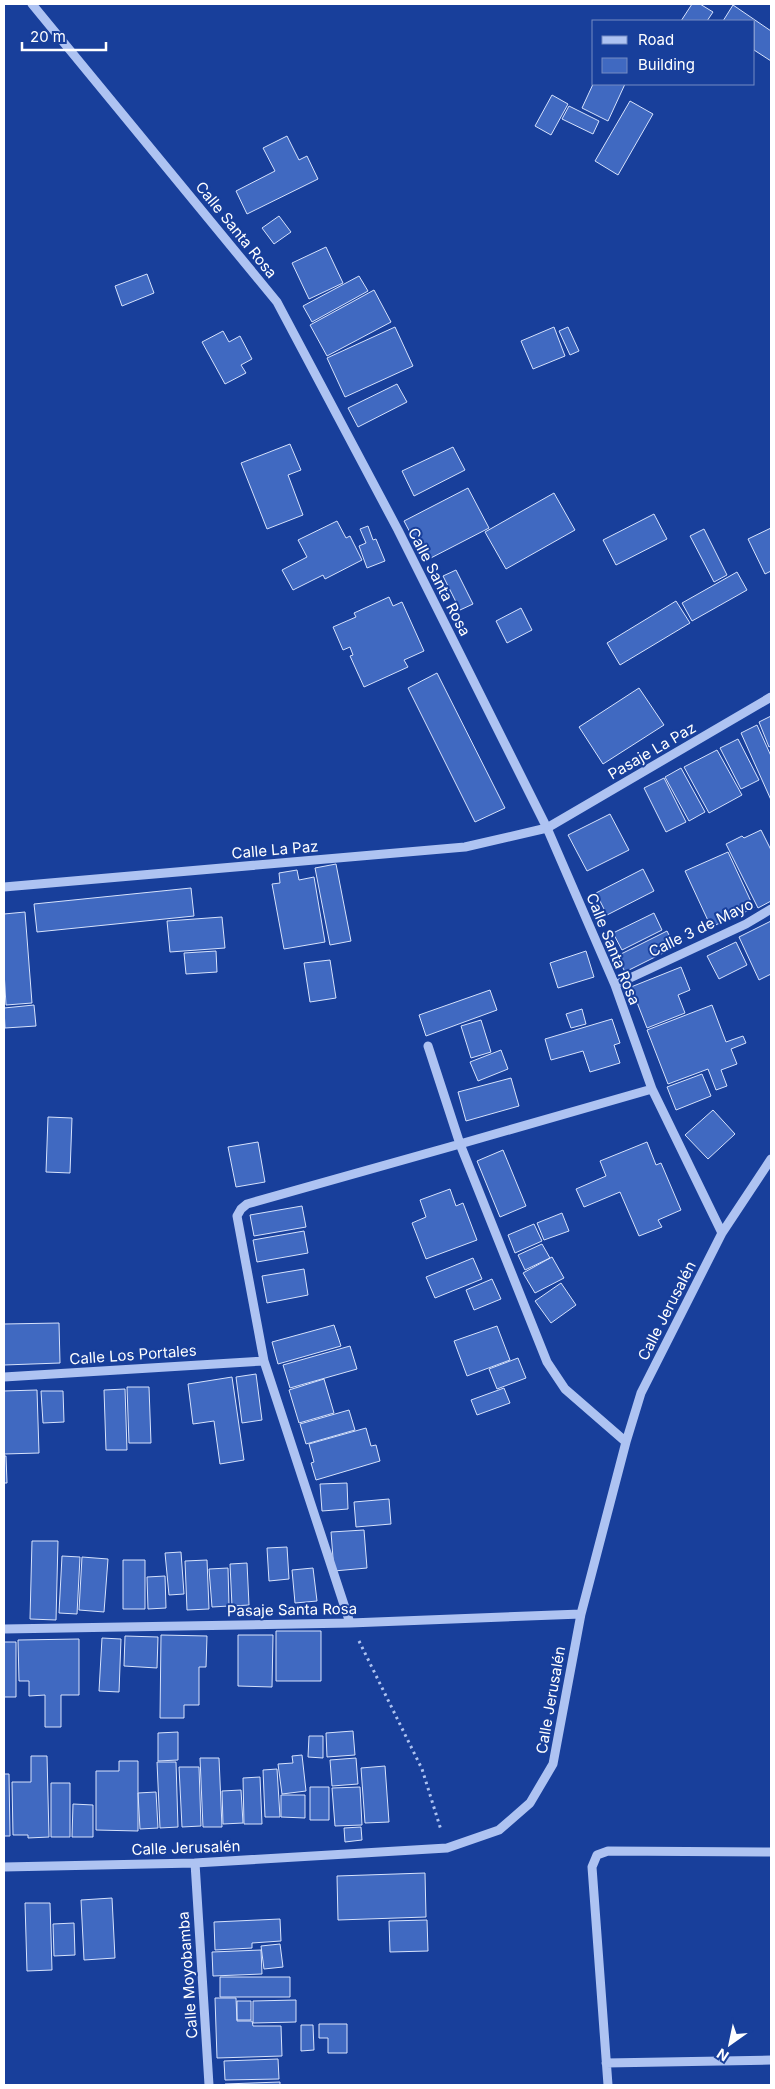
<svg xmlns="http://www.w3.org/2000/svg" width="775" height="2089" font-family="Inter,sans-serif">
<rect width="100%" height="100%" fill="#183f9b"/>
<path fill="#4069c1" stroke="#d6e2fc" d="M692,4h8l13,8 -6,9h-26z
M733,5l38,26v30l-17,-11v-29h-31z
M594,82v2h31l-17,37 -26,-13z
M552,95l16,9 -17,31 -16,-9z
M630,101l23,13 -35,61 -23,-14z
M569,106l30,15 -6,13 -31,-15z
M287,136l12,24 8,-4 11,23 -71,35 -11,-23 39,-20 -12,-23z
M279,216l12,16 -17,12 -12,-16z
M326,247l17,36 -34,16 -17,-36z
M147,274l7,19 -32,13 -7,-20z
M359,276l9,15 -56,31 -9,-16z
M374,290l17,32 -64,34 -17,-31z
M395,327l18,39 -68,31 -18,-39z
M554,327l11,29 -32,13 -12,-28z
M568,327l11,24 -9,4 -11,-24z
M223,331l6,11 11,-6 12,23 -11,6 5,8 -21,11 -23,-42z
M397,384l10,18 -49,25 -10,-19z
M290,444l11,26 -13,5 15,40 -36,14 -26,-66z
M453,447l12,23 -51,26 -12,-25z
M468,488l21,40 -64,33 -21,-40z
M554,493l21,37 -69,39 -21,-37z
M654,514l13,25 -51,26 -13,-25z
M337,521l9,17 4,-2 12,24 -37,19 -2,-4 -30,15 -11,-20 25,-13 -9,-17z
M368,526l5,14 3,-1 9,22 -18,7 -8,-22 7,-3 -6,-14z
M771,528v43l-6,3 -17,-35z
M704,529l23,46 -13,7 -24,-46z
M456,570l17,34 -13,6 -17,-34z
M737,572l10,18 -55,31 -10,-18z
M389,597l4,9 9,-4 22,49 -20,9 4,7 -44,20 -14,-31 3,-1 -3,-8 -7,3 -10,-23 23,-10 -2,-4z
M676,601l14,22 -70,42 -13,-22z
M521,608l11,22 -25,13 -11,-22z
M437,673l68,135 -30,14 -67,-134z
M639,688l25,37 -61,39 -24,-37z
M771,716v30l-2,1 -10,-25z
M757,725l14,31v44l-30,-67z
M738,739l21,41 -18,9 -21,-41z
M717,750l25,45 -33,18 -25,-46z
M681,768l24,44 -16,9 -24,-44z
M664,778l22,44 -20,10 -22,-44z
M610,814l19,36 -42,21 -19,-36z
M761,830l10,20v51l-13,7 -32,-64 16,-8 2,2z
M728,852l26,56 -43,19 -26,-56z
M336,864l15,77 -21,4 -15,-77z
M643,869l11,22 -47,24 -11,-22z
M297,870l2,10 15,-3 11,65 -41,7 -12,-65 8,-1 -1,-10z
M191,888l3,28 -157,16 -3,-28z
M25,912l7,91 -26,2 -2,-34v-57z
M654,913l8,17 -40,20 -9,-17z
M222,917l3,31 -55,4 -3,-31z
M771,921v53l-12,6 -20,-43z
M667,931l8,16 -50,25 -8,-16z
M736,942l11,23 -28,14 -12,-23z
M216,951l1,21 -31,2 -2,-21z
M586,951l8,26 -36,11 -8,-25z
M330,960l6,38 -26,4 -6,-39z
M681,967l9,23 -12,5 7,18 -38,15 -16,-41z
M490,990l7,20 -71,26 -7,-21z
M34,1005l2,21 -31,2 -1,-20z
M712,1005l14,37 17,-6 3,7 -15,6 6,15 -16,6 6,16 -11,4 -8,-21 -40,15 -21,-54z
M582,1009l4,15 -15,4 -5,-14z
M612,1019l8,24 -6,2 6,18 -30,9 -7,-21 -32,9 -6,-21z
M481,1020l10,32 -20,6 -10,-32z
M501,1050l7,19 -30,12 -8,-19z
M702,1074l9,22 -35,14 -9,-23z
M511,1078l8,28 -53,15 -8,-29z
M713,1110l22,24 -27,25 -23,-24z
M48,1117l24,1 -2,55 -24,-1z
M258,1142l7,40 -29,5 -8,-40z
M647,1142l9,23 5,-2 20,47 -23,10 4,7 -23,9 -19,-44 -36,15 -8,-18 30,-13 -6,-15z
M503,1150l23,56 -26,11 -23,-56z
M450,1189l6,17 7,-3 14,37 -51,19 -14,-36 14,-6 -6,-17z
M302,1206l4,21 -52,9 -4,-21z
M562,1213l7,18 -25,9 -7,-17z
M534,1224l8,17 -27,12 -7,-18z
M304,1231l4,22 -51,9 -4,-22z
M542,1244l8,14 -25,12 -7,-15z
M552,1257l12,21 -29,15 -12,-20z
M473,1258l9,21 -47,19 -9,-21z
M304,1269l4,26 -41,8 -5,-27z
M492,1279l9,20 -27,11 -8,-20z
M561,1283l15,22 -25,18 -16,-22z
M59,1323l1,40 -56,2v-41z
M334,1325l7,21 -63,18 -6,-22z
M497,1326l13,34 -43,16 -13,-35z
M350,1346l7,23 -67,19 -7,-23z
M518,1358l8,20 -29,11 -8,-20z
M256,1374l6,46 -20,3 -6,-46z
M232,1377l12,83 -24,4 -6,-43 -21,3 -5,-40z
M324,1379l10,34 -35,10 -10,-33z
M127,1387h22l2,56h-22z
M504,1388l6,15 -33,12 -6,-15z
M125,1389l2,61h-21l-2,-60z
M37,1390l2,63 -35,1v-63z
M41,1391h22l1,31 -21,1z
M349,1410l6,20 -49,14 -6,-20z
M366,1428l5,18 5,-1 4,16 -64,19 -5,-17 3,-1 -5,-18z
M4,1456h2l1,27h-3z
M347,1483l1,26 -26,2 -2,-27z
M389,1499l2,25 -35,3 -2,-25z
M364,1530l3,38 -33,3 -3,-39z
M32,1541h26l-2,79 -26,-1z
M287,1547l2,32 -20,2 -2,-33z
M181,1552l3,42 -15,1 -4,-42z
M62,1556l18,1 -3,57 -18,-1z
M82,1557l26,2 -4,53 -25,-2z
M123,1560h22v49h-22z
M207,1560l2,49 -22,1 -2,-49z
M247,1563l2,42 -17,1 -2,-42z
M228,1568l1,38 -17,1 -3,-38z
M313,1568l4,33 -22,2 -3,-33z
M165,1576l1,32 -18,1 -1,-32z
M276,1631h45v50h-45z
M161,1635l46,1 -1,31h-7v38h-15v13h-24z
M238,1635h35l-1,52 -34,-1z
M125,1636l33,1 -1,31 -33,-2z
M102,1638l19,1 -2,53 -20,-1z
M79,1639v56h-18v32h-16v-32l-16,1v-15h-10l-1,-41z
M4,1642h12v55h-12z
M353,1731l2,24 -28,2 -1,-24z
M178,1732v28l-20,1v-28z
M309,1736h14v22l-15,-1z
M302,1755l4,36 -24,3 -4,-30 15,-1 -1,-7z
M31,1756h16l2,81 -21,1v-3h-15l-1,-53h19z
M200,1758h19l3,69h-19z
M356,1758l2,26 -26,2 -2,-26z
M119,1761h19v70l-42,-1v-59h23z
M157,1762h19l2,65 -18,1z
M385,1766l4,56 -24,1 -4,-55z
M179,1767h20l2,59 -19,1z
M277,1769l3,48h-15l-2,-47z
M4,1774h5l1,62h-6z
M260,1777l2,47h-18l-1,-46z
M51,1783h19v54h-19z
M310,1787h19v33h-19z
M360,1787l2,38 -27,1 -3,-38z
M241,1790l2,33 -20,1 -1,-33z
M156,1792l2,36 -18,1 -2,-36z
M281,1795h24v23l-24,-1z
M73,1804l20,1v32h-21z
M361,1827l1,13 -17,2 -1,-14z
M425,1873l1,44 -88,3 -1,-44z
M112,1898l3,60 -31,2 -3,-60z
M25,1903h25l2,67 -25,1z
M280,1919l1,22 -29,2v5l-37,2 -1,-28z
M427,1920l1,31 -38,1 -1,-31z
M74,1923l1,32 -21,1 -1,-32z
M280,1944l3,23 -19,2 -3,-23z
M261,1950l1,24 -49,2 -1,-24z
M220,1977h70v20h-70z
M215,1998h21l1,23h15l1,5h28l1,30 -65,2z
M296,2000v22l-43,1v-22z
M237,2001h14v19h-14z
M319,2024h28v29h-19v-15h-9z
M301,2025h12l1,25 -13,1z
M278,2059l1,20 -54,1 -1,-19z
M280,2082v3h-55v-1z"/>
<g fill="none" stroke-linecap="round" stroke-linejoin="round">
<path stroke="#aec3f2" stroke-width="3" stroke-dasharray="2.5 4" stroke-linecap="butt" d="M359,1641l63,128 19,61"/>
<path stroke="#aec3f2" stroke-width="9" d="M32,4l245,298 121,228 149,298 68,157 37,104 70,144
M4,887l461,-40 82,-19 224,-131
M615,985l131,-61 25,-15
M428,1046l32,98 192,-55
M4,1377l260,-16
M350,1623l-86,-262 -27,-145 4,-7 6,-5 213,-60 87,218 18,27 61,53
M4,1629l346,-6 231,-9
M195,1863l14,222
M4,1867l191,-4 252,-15 52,-18 31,-27 23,-39 28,-150 45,-172 15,-49 81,-160 49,-74
M606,2063l165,-3
M608,2085l-16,-218 5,-12 11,-4 163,1"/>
</g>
<g text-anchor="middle" stroke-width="4" stroke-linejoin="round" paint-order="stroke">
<g font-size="15" fill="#fff" stroke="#183f9b">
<text transform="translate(236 230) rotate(51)" y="5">Calle Santa Rosa</text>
<text transform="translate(439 582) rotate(63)" y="5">Calle Santa Rosa</text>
<text transform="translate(652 751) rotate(-30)" y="5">Pasaje La Paz</text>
<text transform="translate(275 850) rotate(-5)" y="5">Calle La Paz</text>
<text transform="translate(701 928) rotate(-26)" y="5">Calle 3 de Mayo</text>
<text transform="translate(613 949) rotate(68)" y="5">Calle Santa Rosa</text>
<text transform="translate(667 1311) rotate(-63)" y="5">Calle Jerusalén</text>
<text transform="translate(133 1355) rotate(-4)" y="5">Calle Los Portales</text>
<text transform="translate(292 1610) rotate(-1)" y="5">Pasaje Santa Rosa</text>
<text transform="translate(551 1700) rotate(-80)" y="5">Calle Jerusalén</text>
<text transform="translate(186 1848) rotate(-2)" y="5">Calle Jerusalén</text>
<text transform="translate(188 1975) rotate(-94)" y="5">Calle Moyobamba</text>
</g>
</g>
<rect width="775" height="2089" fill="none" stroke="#ffffff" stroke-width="10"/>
<rect x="592" y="20" width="162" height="65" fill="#183f9b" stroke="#748cc3"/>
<rect x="602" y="36" width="25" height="8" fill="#aec3f2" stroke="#748cc3"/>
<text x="638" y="45" font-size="15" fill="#ffffff">Road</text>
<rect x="602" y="58" width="25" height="15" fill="#4069c1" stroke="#748cc3"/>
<text x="638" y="70" font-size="15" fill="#ffffff">Building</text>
<g transform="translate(730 2044) rotate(213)" stroke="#183f9b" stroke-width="4" paint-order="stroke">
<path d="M0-4L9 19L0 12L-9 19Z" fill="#ffffff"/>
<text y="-8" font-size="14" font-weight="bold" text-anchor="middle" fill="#ffffff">N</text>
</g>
<path d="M22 42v8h84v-8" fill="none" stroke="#ffffff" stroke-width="2.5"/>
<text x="30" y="42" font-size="15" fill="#ffffff" stroke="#183f9b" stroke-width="4" paint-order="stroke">20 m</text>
</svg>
